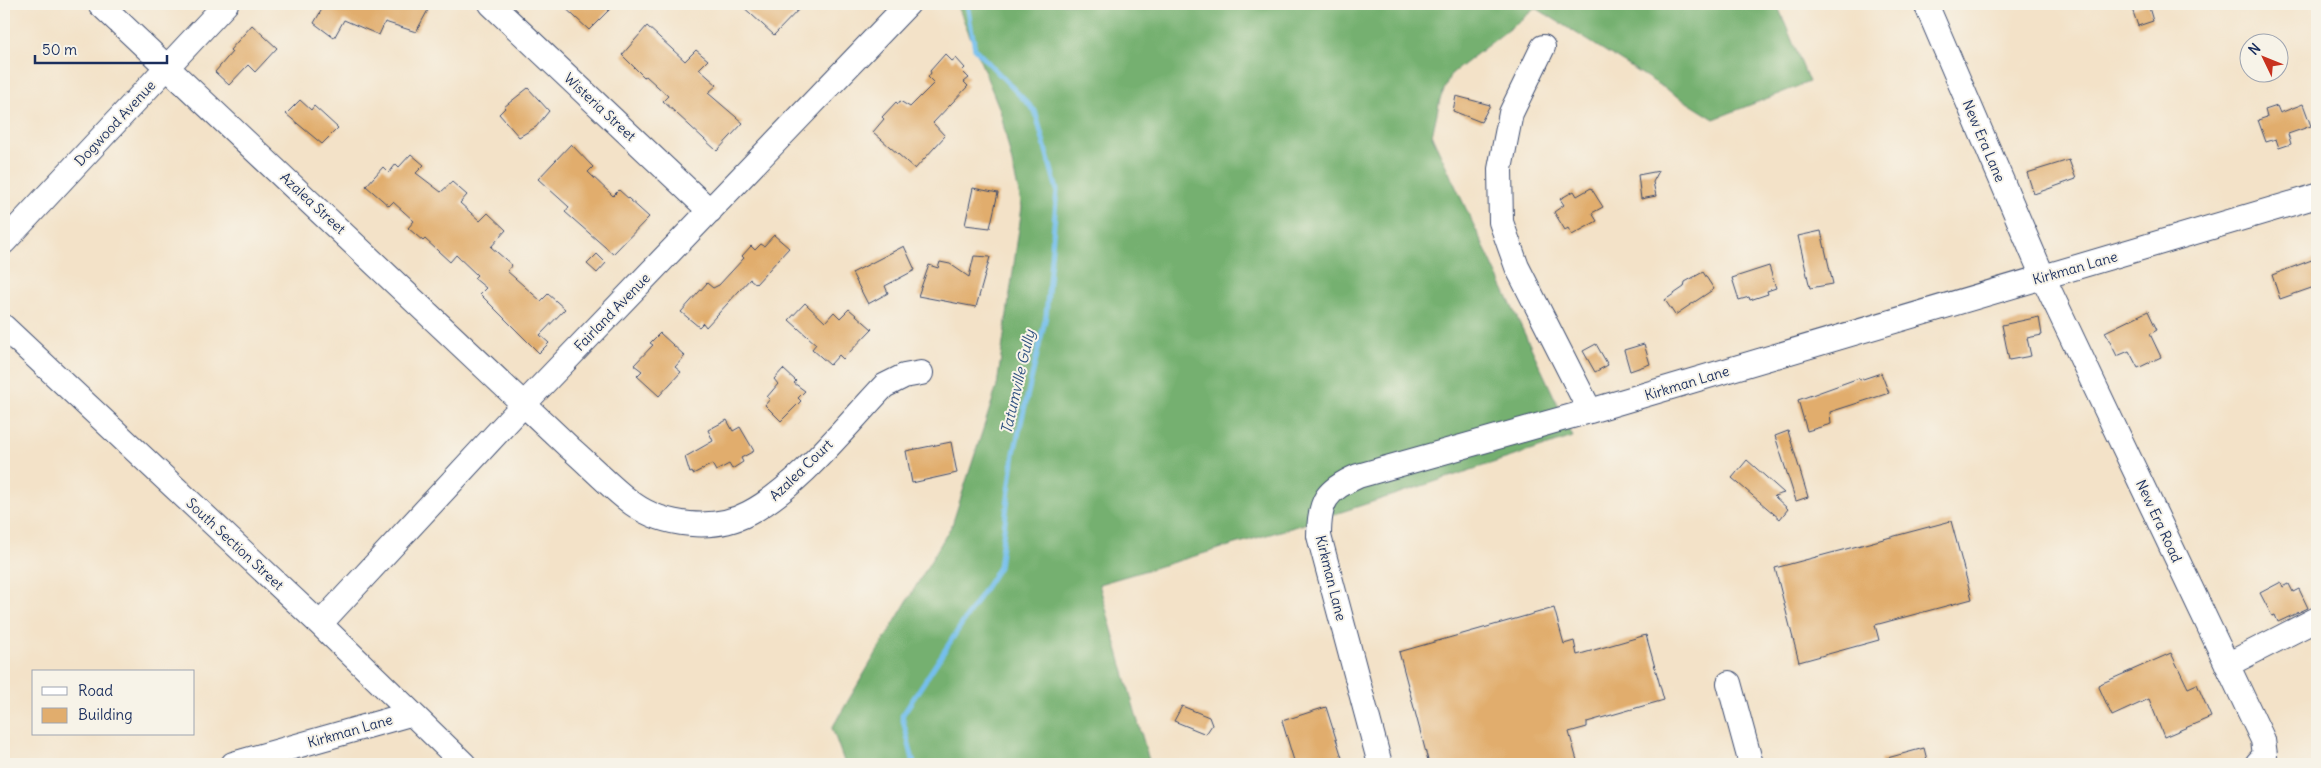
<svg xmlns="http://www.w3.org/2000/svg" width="2321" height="768" font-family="Delius,sans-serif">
<rect width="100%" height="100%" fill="#f7f3e8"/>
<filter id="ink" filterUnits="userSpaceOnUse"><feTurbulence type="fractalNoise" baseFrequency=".02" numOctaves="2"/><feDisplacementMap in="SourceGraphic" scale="10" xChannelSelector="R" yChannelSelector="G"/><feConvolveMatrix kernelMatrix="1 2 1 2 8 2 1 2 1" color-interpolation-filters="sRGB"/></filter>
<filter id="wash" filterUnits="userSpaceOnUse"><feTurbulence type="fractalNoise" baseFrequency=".0096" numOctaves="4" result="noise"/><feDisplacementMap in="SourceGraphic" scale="20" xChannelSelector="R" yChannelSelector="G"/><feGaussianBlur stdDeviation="1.12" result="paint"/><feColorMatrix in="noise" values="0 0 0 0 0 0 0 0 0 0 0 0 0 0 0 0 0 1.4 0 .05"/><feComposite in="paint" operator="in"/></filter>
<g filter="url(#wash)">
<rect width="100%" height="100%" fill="#f3e2c8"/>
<path fill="#74b06f" stroke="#487066" d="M957,4h820l32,78 -95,37 -178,-111 -85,66 -11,25 -8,37 141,301 -272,88 -202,59 51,180h-305l-13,-36 120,-203 45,-139 25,-179 -22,-97z"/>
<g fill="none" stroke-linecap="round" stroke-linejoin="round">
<path stroke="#74bfed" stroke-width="5" d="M914,764l-12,-48 97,-149 15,-114 32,-137 11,-126 -22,-79 -60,-62 -8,-45"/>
</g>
<g id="blocks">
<path fill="#e1ad6d" d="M325,4h100l-1,4 4,2 -12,22 -31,-10 -6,13 -35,-15 -10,18 -20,-15z
M561,4h54l-26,26z
M740,4h64l-30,31z
M2148,4l5,17 -15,5 -6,-17z
M252,25l25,23 -22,24 -7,-7 -19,20 -14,-13 17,-20 -2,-2z
M647,26l38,35 11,-11 12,10 -9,9 18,16 -9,8 35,30 -26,28 -54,-50 5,-5 -22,-20 -2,1 -22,-22z
M945,54l7,7 4,-3 9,10 -3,3 7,7 -5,4 4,4 -35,37 12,13 -30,33 -42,-37 11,-13 -2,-2 14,-15 2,2 2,-3 10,6 24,-24 -6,-6 3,-4 -1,-2z
M528,88l21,23 -13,16 -17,10 -20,-23 6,-6 -1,-1z
M1456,96l34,9 -9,17 -28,-11z
M300,100l11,10 3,-4 24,22 -16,16 -36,-30z
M2303,104l8,22 -23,8 3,10 -12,4 -3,-9 -10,3 -8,-22 9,-3 -2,-7 12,-4 3,7z
M571,144l22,23 -5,5 25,24 6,-6 30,27 -36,37 -48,-42 4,-5 -31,-28z
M411,154l13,11 -8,8 25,19 11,-10 15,13 -7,8 20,18 8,-8 18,17 -15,17 21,18 -5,6 34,30 7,-7 17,15 -25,26 9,8 -10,10 -59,-59 6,-6 -12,-10 3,-3 -21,-20 -6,7 -25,-23 -2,2 -15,-13 6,-7 -21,-19 -4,4 -23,-20 17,-19 6,6 7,-9 3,3z
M2069,160l7,19 -42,15 -7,-21z
M1659,171l-6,11 3,14 -15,3 -3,-24z
M973,188l25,5 -8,35 -25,-3z
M1591,188l12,19 -11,6 5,8 -25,14 -4,-7 -3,2 -11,-18 10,-7 -4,-6 14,-8 3,5z
M1821,231l12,53 -23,4 -12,-52z
M774,235l15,13 -33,36 -6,-5 -44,48 -3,-4 -4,4 -18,-15 26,-29 6,5 6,-3 25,-27 -2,-2 9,-10 4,4 6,-6 3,2z
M904,246l11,24 -30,16 3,7 -20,11 -16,-31z
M597,254l9,9 -9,10 -10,-9z
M974,256l16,1 -14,50 -58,-11 11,-31 9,3 2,-6 10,2 19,13z
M2317,258v28l-37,13 -8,-24z
M1769,266l7,22 -9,3 1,3 -18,6 -1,-3 -10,3 -7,-22z
M1703,272l11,17 -39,26 -10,-15 19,-13 1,-5z
M805,303l20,19 9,-10 6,6 9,-9 23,20 -29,30 -4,-4 -9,10 -18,-16 4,-5 -27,-24z
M2148,311l9,19 -7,4 11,23 -23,11 -9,-17 -12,5 -12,-24z
M2039,317l3,18 -15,3 4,18 -22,4 -7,-35z
M660,333l25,23 -10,11 6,5 -22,24 -22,-20 5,-5 -8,-6 19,-20 -3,-2z
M1596,344l12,21 -13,7 -12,-21z
M1644,344l6,20 -20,7 -6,-21z
M783,369l13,12 -2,2 11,8 -7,7 3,3 -20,20 -16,-16 5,-6 -3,-2 11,-13 -4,-5z
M1881,373l8,20 -59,19 1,12 -24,7 -9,-31 61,-22 1,2z
M727,420l6,11 7,-4 14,24 -13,7 2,4 -11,7 -3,-5 -13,7 -4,-7 -19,10 -1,-2 -2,1 -5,-16 28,-16 -5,-11z
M1788,431l20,66 -12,4 -21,-65z
M951,442l6,31 -45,10 -6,-32z
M1747,460l37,33 -10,3 14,13 -8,10 -48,-41z
M1951,521l21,78 -97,26 4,15 -80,22 -24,-94z
M2281,582l2,5 6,-3 4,8 6,-3 9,19 -30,14 -3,-7 -3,1 -12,-23z
M1554,608l10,36 10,-3 3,14 69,-20 18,65 -77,22v5l-18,5 9,32h-149l-30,-112z
M2171,653l17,35 9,-4 14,33 -47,20 -15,-38 -37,17 -14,-31z
M1182,706l27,11 3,8 -6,9 -32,-13z
M1326,707l18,57h-49l-13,-43z
M1924,748l4,16h-47l-1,-4z"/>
</g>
</g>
<g filter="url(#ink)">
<use href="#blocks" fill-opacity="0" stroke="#3b4a6e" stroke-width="1"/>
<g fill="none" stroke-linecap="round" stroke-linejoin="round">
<defs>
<path id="minor" d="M100,4l470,444c21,18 41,40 63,56 31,22 81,28 116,9 48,-25 97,-87 135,-127l20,-10 17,-3
M491,4l219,207
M1926,4l117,273 220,463 2,15 -8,9
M1543,47l-32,66 -11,56 1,53 16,45 73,144
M4,242l222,-238
M4,327l316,297 144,140
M320,624l204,-220 384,-400
M2227,665l90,-46
M1729,683l22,81
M233,764l177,-50
M1380,764l-61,-228c0,-35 7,-46 39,-60l232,-65 727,-215"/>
</defs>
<use href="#minor" stroke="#3b4a6e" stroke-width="26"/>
<use href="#minor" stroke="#fff" stroke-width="24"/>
</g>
</g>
<g text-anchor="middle" stroke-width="4" stroke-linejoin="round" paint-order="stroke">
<g font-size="14" fill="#1b2f5e" stroke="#f7f3e8">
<text transform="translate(600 107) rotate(43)" y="5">Wisteria Street</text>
<text transform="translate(115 123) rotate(-47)" y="5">Dogwood Avenue</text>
<text transform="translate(1984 141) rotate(67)" y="5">New Era Lane</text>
<text transform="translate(313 203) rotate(43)" y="5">Azalea Street</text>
<text transform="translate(2075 268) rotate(-16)" y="5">Kirkman Lane</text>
<text transform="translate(612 312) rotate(-46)" y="5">Fairland Avenue</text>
<text transform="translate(1687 383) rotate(-17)" y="5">Kirkman Lane</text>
<text transform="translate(801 470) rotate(-44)" y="5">Azalea Court</text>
<text transform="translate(2159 521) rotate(65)" y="5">New Era Road</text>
<text transform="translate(235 544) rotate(43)" y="5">South Section Street</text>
<text transform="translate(1331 578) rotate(76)" y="5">Kirkman Lane</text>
<text transform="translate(350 731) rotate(-16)" y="5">Kirkman Lane</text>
</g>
<g font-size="15" font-style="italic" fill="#315382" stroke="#f7f3e8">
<text transform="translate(1018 382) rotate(-77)" y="5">Tatumville Gully</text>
</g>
</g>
<rect width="2321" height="768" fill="none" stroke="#f7f3e8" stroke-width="20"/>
<rect x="32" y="670" width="162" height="65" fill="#f7f3e8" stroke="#9fa5b1"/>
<rect x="42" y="687" width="25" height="8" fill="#ffffff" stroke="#9fa5b1"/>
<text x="78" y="696" font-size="15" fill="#1b2f5e">Road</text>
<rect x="42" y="708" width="25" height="15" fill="#e1ad6d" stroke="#9fa5b1"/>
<text x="78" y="720" font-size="15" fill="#1b2f5e">Building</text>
<g transform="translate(2264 58) rotate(313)"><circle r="24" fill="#f7f3e8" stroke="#9fa5b1"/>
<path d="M0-4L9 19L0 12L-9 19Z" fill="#c8321e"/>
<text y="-8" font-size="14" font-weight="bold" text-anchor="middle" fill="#1b2f5e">N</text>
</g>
<path d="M35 55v8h132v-8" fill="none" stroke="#1b2f5e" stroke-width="2.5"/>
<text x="42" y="55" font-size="15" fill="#1b2f5e" stroke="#f7f3e8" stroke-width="4" paint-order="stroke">50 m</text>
</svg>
